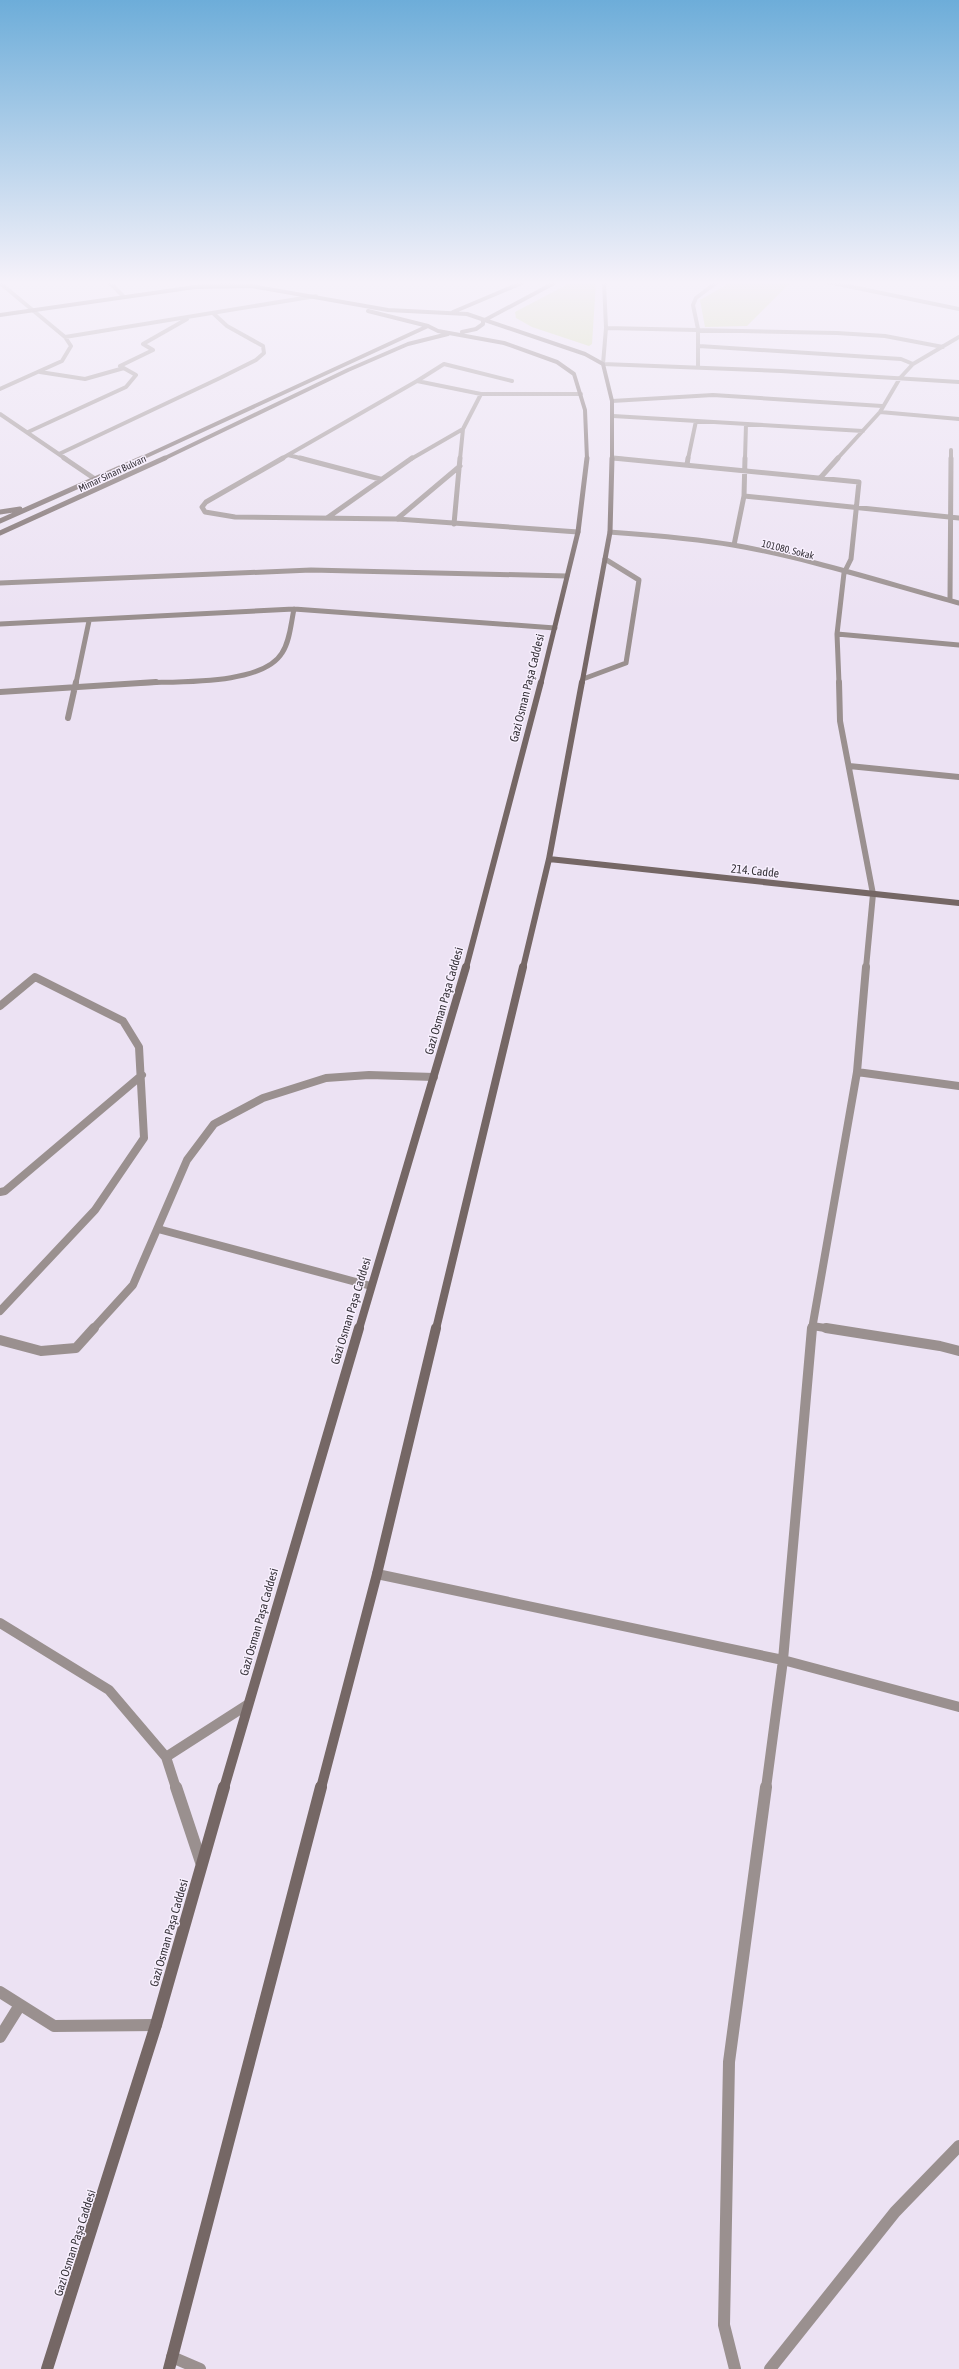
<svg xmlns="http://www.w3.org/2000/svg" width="959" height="2369" font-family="'Asap Condensed',sans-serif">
<rect width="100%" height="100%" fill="#ece2f3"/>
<path fill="#cfdc9e" d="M572,282h24l-4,62 -3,2 -57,-19 -16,-9 -1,-6z
M731,282h60l-44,44 -42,1 -5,-27z"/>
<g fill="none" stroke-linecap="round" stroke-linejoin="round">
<path stroke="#9a908f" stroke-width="5" d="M583,679l43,-16 13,-83 -34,-21"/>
<path stroke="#9a908f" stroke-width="4" d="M109,282l14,14
M604,282l2,46 -3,36 178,7 178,11
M828,282l131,27
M0,283l65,54 6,9 -9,15 -62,28
M214,286l19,-4
M606,328l231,5 48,3 58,11
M65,337l251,-41
M699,346l202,13 12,5
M698,367v-38l-5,-24 3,-7 21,-16
M40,372l45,7 39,-11
M417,381l27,-17 68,17
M612,401l101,-6 169,11
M880,412l79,7
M0,414l66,45
M613,416l250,15
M28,432l98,-45 10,-12 -16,-9 33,-16 -10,-6 44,-25
M59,454l161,-76 36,-18 8,-7 -1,-7 -36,-20 -13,-12
M288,455l16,4
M612,458l12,1
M281,459l136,-78 64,13h100
M411,459l52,-30
M460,459l3,-30 18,-35
M688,459l8,-38
M745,459l1,-35
M837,459l43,-47 20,-34 13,-14 46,-27
M951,459v-9"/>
<path stroke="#9a908f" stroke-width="5" d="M64,458l31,21
M283,458l-77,44 -4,5 3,5 30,5 162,2 181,13
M300,458l80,21
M613,458l246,24 -8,77 -7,14 -7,61 2,49
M687,465l1,-7
M821,477l17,-19
M744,496l215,22
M327,518l85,-60
M397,519l63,-53
M454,524l6,-66
M610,532c41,3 83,6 123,13 76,13 152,38 226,58
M734,545l10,-49 1,-38
M0,583l311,-13 256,6
M950,600l1,-142
M0,624l294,-15 261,19
M837,634l122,11
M76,683l13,-62
M140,683c35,-2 122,3 142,-30 8,-12 9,-30 12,-44"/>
<path stroke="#9a908f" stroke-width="6" d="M839,682l1,39 33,173 -7,74
M0,692l156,-10
M68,718l8,-36
M849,766l110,11"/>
<path stroke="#9a908f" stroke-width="8" d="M0,1006l35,-29 88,44 16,26 5,91 -49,72 -95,101
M857,1072l102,14
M0,1192l5,-1 137,-116
M158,1229l213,57
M812,1326l20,3
M93,1329l40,-44 54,-125 27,-36 49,-26 63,-20 43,-3 65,2
M812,1329l45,-257 9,-105"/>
<path stroke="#9a908f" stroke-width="10" d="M826,1328l114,18 19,5
M0,1340l41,11 35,-3 18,-20
M377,1574l406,86 176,47
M0,1623l109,67 57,67 10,31
M166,1757l81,-52
M766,1788l17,-128 29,-332"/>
<path stroke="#9a908f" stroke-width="12" d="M176,1787l25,75
M0,1992l54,34 102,-1
M0,2037l20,-32
M172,2357l28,12
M735,2369l-11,-44 5,-263 37,-275
M770,2369l125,-157 64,-66"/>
<path stroke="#756765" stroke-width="4" d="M368,311l60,15 10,5 66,12 53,19 17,12 11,36 2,49
M453,312l71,-30
M0,315l195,-28 56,-1 137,24 79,4 118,40 18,10 9,37v58
M462,332l14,-3 7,-5v-3l73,-39
M140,459l288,-133
M163,459l185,-89 60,-26 40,-10"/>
<path stroke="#756765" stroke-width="5" d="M0,512l20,-3
M0,521l142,-63
M0,533l165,-75
M541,683l37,-151 9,-74
M582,683l28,-151 2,-74"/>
<path stroke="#756765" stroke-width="6" d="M549,859l410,44
M466,968l75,-286
M523,968l26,-109 33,-177"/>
<path stroke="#756765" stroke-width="8" d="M359,1329l107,-362
M436,1329l87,-362"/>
<path stroke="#756765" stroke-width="10" d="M224,1788l135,-460
M321,1788l56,-214 59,-246"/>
<path stroke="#756765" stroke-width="12" d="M47,2369l109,-344 68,-238
M169,2369l152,-582"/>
</g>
<linearGradient id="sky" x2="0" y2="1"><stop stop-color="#6dadd9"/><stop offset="0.46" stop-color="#f6f2fa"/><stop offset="1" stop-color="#f6f2fa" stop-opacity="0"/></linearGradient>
<rect width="959" height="614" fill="url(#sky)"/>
<g text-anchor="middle" stroke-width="3" stroke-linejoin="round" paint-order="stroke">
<g font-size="10" fill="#38343b" stroke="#f8f0fe">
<text transform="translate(112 473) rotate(-25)" y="4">Mimar Sinan Bulvarı</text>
<text transform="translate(788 549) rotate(14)" y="4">101080. Sokak</text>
</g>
<g font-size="12" fill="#38343b" stroke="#f8f0fe">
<text transform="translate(527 688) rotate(-76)" y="4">Gazi Osman Paşa Caddesi</text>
<text transform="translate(755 871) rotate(6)" y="4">214. Cadde</text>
<text transform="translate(444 1001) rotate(-74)" y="4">Gazi Osman Paşa Caddesi</text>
<text transform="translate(351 1311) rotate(-73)" y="4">Gazi Osman Paşa Caddesi</text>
<text transform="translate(259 1622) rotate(-74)" y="4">Gazi Osman Paşa Caddesi</text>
<text transform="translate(169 1933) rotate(-74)" y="4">Gazi Osman Paşa Caddesi</text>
<text transform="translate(75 2243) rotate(-72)" y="4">Gazi Osman Paşa Caddesi</text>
</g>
</g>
</svg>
